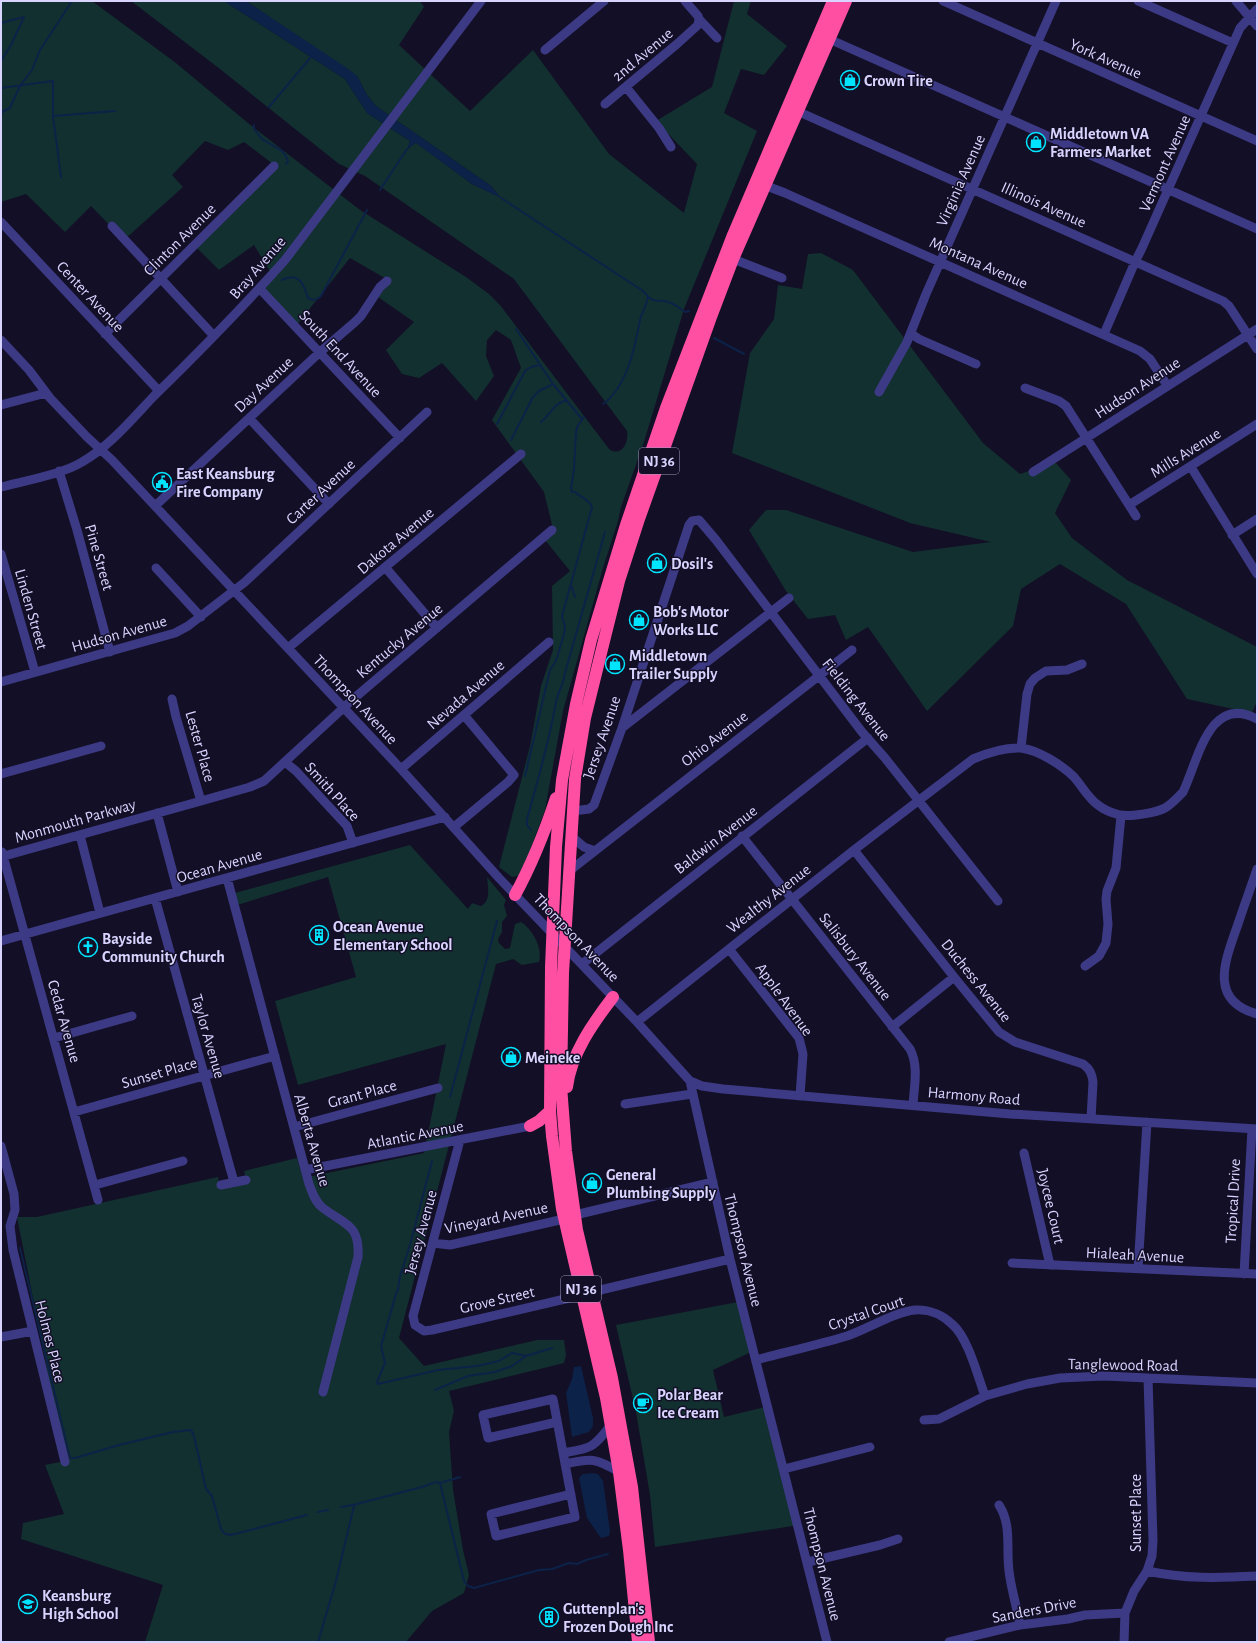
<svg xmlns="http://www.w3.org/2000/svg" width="1258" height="1643" font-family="'Alegreya Sans',sans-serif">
<rect width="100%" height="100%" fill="#130f26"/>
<path fill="#12302f" d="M1,1h91l84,62 72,60 112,87 106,67 23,17 11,11 109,144c12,9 20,-6 18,-18l-113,-152 -149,-103 -26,-12 -119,-95 -89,-68h93l121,78 22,34 43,28 -2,8 7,-7 57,42 28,13 -9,-11 -115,-80 -9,-11 -10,-19 -111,-75h174l4,6 -25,38 71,66 63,-61 76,104 75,59 13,-49 -41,-43 56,-34 22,-86h17l-4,13 40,32 -23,29 -23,-6 -17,44 33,18 -73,178 -40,133 -23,65 -3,14 -15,47 -40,143 -18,99 -21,56 -6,10 -6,1 -13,-10 31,-121 11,-60 12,-36 -1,-64 18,-15 -25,-31 9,-7 -10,-41 -52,-72 29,-52 -10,-28 -15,-10 -9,10 -1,16 8,20 -18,25 -34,-38 -23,15 -17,-4 -16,-24 28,-28 -36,-25 10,-17 -38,-22 -54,68 -37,-38 13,-13 -18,-30 -35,25 -26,-26 80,-80 -29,-22 -16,8 -23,-9 -33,34 11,12 -59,53 -33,-34 -26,26 -39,-38 -25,8z
M821,253l32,17 130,173 37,31 35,-12 16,18 -16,33 17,25 55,42 130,67v54l-5,12 -65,-14 -61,-95 -66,-40 -39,25 -8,37 -86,85 -59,-84 -22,13 -11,-25 -27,4 -22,-28 -37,-61 17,-20h20l127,42 78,-10 -81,-19 -178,-70 18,-100 24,-34 4,-34 24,4 6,-35z
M410,845l58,64 4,-6 9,3c10,-5 7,-18 6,-29l19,23 -2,5 3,11 -5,6v10l-4,7 1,4 6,6 5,-1 5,-24 6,-2c12,8 22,26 18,40l-17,3 -9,-6 -17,5 -97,374 25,28 113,-26h27l2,15 -2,8 -115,28 5,20 -5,21 4,58 10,60 6,25 -5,18 -32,18 -26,31h-261l18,-57 -142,-46 2,-16 41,-9 -19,-49 20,-4 -48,-244h20l181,-40 2,12 27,-6 -3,-12 53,-13 6,20 121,-25 22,-109 -148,41 -23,-84 81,-24 -28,-100 -94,29 -3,-12z
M738,1302l13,50 -38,18 11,47 45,-11 30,119 -144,22 -5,-52 -14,-83 -20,-87z"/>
<path fill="#0c2248" d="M224,1h22l101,67 10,8 10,19 9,11 115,80 10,12 -29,-14 -56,-41 -9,6 3,-8 -43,-28 -22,-34z
M581,1366l12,52v8l-4,6 -17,5 -6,-44 6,-14 2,-12z
M592,1473l6,1 5,7 7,50 -1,5 -8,2 -14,-20 -8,-40 4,-4z"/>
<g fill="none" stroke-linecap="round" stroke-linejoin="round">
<path stroke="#0c2248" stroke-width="2" d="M1,23l23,-6 -13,28 -10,16
M1,88l52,-7v35l8,61
M269,107l42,-50
M1,116l1,-4 8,-4 10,-22 12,-16 8,-20 32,-49
M53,116l62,-5
M254,125v4l8,10 20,12 4,5 2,5 -2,3
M380,190l27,-41
M501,198l142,93c13,16 14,6 28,12 5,2 9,6 14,9l4,-1
M282,280c17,-9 22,5 26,18 6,3 9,2 13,-2l46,-86
M516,329l37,55 29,35
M714,338l30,16
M603,404c24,-17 32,-57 37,-84 2,-9 7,-14 8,-24
M541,422c12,-10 9,-15 25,-22
M497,424l28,-53 6,-4 9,-2
M511,440l22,-43 6,-6 14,-7
M571,585l4,12
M525,776l25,-106 6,-9 8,-27 1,-7 -3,-11 30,-109c-2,-7 -12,-10 -17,-15h-3l-1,-4 3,-19 2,-37 2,-7 6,-8
M531,830l-4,-5v-6c11,-39 22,-77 29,-117 2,-11 8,-18 9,-29l40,-141
M450,1097l47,-176
M432,1161l-22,84 -10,31 -2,14 -2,4 -15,52 4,17 -8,19 1,2 60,-14 39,-4 22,-5 13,-8 14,3 26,-8
M20,1248l50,210h5l44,-13 54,-13 18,-2 3,6 12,53 6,7 9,33 4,5 6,1 76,-20
M435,1390l33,-14 27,-4 17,-6 14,-10
M440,1483l20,-6
M353,1505l69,-18 14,-5 4,1 24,98 4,5 6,2 65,-18 13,-1 17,-6 8,1 9,-4 22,-6
M318,1512l10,-2
M318,1642l18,-61 18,-75 -1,-1 -12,2"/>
<path stroke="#3d3a85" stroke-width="9" d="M943,1l314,140
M1138,1l95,42
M1236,1l21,25
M699,19l18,19
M829,39l428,190
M545,50l59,-49
M626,87l33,41 12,19
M605,104l72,-60 21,-19 1,-6 -1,-3 -13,-15
M797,111l426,190 6,5 28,43
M764,185l21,8 355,158 10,8 17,26
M1,222l158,169
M112,226l102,110
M733,259l49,19
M260,289l140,149
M911,332l2,3 6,4 57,25
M105,334l169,-168
M1104,334l31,-72 7,-14 98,-220 17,-19
M1,340l28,30 21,28 37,39 25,23 289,309 98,109 138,144 53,59 40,178 97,383
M1025,388l34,13 7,5 70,110
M879,392l28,-50 19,-48 130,-293
M1,405l45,-12
M249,418l80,86
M1191,467l66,107
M59,471l18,59 33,122
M1033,472l224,-143
M1,487c23,-6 62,-13 81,-25 27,-15 51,-44 72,-66 45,-44 89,-89 131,-136l196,-259
M1129,505l128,-81
M155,506l164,-153 36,-31 6,-6 19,-29 7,-6
M1232,535l25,-16
M1,554l34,118
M385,567l52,61
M156,568l45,49
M288,648l233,-194
M1,682l174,-49 13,-7 57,-44 182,-170
M172,699l4,18 25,84
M622,728l167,-130
M1021,748l6,-54 3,-10 5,-6 11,-7 21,-1 15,-6
M285,762l11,9 51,55 6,17
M401,769l148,-127
M1,774l100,-28
M573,811l16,-2 5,-4 28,-77 67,-203 3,-4 7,-1 17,20 146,192 23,26 113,143
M157,813l21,79
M454,827l54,-45 6,-7 -50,-60
M80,835l20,78
M571,836l13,11 11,4
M742,836l168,213c9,17 4,38 3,56
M854,850l100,127 45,55 16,10 68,22c7,5 9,10 10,18l-2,37
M2,852l96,348
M1,857l200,-56 49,-14 14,-6 88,-81 200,-170
M1257,869c-6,18 -13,37 -19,55 -12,35 -31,76 19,90
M568,872l284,-222
M227,878l82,306c3,8 6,18 14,24 22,17 37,16 35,49l-35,135
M155,898l79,284
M1,941l444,-124
M729,949l70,89 4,16 -3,42
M582,964l286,-226
M1085,966l14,-10 7,-13 2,-19 -2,-25 1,-8 9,-23 5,-52
M637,1022l217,-172 119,-91c14,-6 32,-12 48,-11 17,2 41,17 53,29 8,9 14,21 24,28 6,5 14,8 22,10 9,2 36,-2 45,-7 7,-4 12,-10 18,-16 15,-31 26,-99 74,-73
M892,1027l62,-50
M54,1038l78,-22
M690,1081l12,5 21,3 287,25 247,15
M625,1104l67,-10
M74,1112l201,-56
M294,1127l144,-39
M460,1140l-47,176 2,9 9,6 8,-1 150,-35
M1,1146l13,48 1,16 -5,16 3,24 52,212
M1024,1153l26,112
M305,1170l225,-44
M95,1185l88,-24
M221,1185l25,-5
M575,1215l138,-33
M433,1243l17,2 114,-26
M1012,1263l245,11
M1138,1269l9,-147
M1244,1274l8,-145
M592,1292l138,-33
M1,1337l32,-6
M756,1360c30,-8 61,-15 91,-24 21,-7 47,-24 68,-26 14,-1 28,5 38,15 15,13 25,52 32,71
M924,1420l15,-1 46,-23 42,-12 33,-6 44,-2 153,7
M557,1422l-69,16 -5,-23 70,-16 22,118 -79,19 -5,-22 80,-20
M563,1453c27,-5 30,-4 47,-27
M565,1464c26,-6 31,-6 54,8
M784,1469l86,-22
M999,1505c13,20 7,43 10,66 2,18 8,36 11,54
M808,1562l72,-17 18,-6
M1147,1571c38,8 71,7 110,5
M949,1642l71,-17 48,-6 17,-4 40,-2
M1124,1642l1,-29 9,-22 13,-20 5,-15 1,-16 -5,-162"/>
<path stroke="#ff4fa3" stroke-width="12" d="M515,895c17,-31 30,-64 41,-97
M567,1087c4,-33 26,-64 46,-90
M530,1126l9,-5 11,-10
M638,1642l-9,-92 -10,-78 -13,-74 -44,-189 -10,-73 -2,-25 1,-144 5,-120 6,-67 14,-76 15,-64 35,-115 40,-117 67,-173 100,-234
M649,1642l-17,-155 -20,-109 -35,-148 -11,-79 -5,-65 2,-113 12,-194 10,-61 18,-73 16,-64 20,-62 72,-202 22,-58 113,-258"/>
</g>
<defs>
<symbol id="shop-ring" viewBox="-11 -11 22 22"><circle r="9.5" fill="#130f26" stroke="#00e5ff" stroke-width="1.5"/><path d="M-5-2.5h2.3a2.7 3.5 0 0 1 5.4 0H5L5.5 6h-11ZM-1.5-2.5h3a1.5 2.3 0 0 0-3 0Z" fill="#00e5ff"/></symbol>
<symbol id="civic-ring" viewBox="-11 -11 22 22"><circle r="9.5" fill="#130f26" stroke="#00e5ff" stroke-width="1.5"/><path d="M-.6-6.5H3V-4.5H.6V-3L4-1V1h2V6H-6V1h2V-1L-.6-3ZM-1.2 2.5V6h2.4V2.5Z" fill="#00e5ff"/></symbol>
<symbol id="building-ring" viewBox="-11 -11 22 22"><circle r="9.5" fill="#130f26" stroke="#00e5ff" stroke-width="1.5"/><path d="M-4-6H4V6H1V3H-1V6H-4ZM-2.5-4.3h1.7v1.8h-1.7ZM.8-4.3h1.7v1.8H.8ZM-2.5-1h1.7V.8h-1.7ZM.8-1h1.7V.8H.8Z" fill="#00e5ff"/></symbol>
<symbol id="church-ring" viewBox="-11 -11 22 22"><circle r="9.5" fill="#130f26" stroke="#00e5ff" stroke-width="1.5"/><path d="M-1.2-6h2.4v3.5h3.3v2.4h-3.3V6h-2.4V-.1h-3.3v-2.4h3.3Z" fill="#00e5ff"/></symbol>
<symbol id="cafe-ring" viewBox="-11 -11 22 22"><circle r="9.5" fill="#130f26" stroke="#00e5ff" stroke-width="1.5"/><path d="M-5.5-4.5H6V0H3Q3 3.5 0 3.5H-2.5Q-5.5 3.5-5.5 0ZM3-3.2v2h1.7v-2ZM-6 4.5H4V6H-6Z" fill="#00e5ff"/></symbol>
<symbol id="school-ring" viewBox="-11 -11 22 22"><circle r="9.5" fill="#130f26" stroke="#00e5ff" stroke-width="1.5"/><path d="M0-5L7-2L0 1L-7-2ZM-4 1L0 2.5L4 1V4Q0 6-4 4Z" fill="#00e5ff"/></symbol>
</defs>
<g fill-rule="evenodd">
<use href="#shop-ring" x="839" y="69" width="22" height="22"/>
<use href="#shop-ring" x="1025" y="131" width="22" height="22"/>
<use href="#civic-ring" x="151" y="471" width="22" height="22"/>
<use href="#shop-ring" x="646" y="552" width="22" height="22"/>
<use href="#shop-ring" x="628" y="609" width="22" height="22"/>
<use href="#shop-ring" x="604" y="653" width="22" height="22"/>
<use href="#building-ring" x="308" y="924" width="22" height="22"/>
<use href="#church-ring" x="77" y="936" width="22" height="22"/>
<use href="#shop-ring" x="500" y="1046" width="22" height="22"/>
<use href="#shop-ring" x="581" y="1172" width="22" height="22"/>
<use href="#cafe-ring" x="632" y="1392" width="22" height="22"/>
<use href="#school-ring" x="17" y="1593" width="22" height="22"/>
<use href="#building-ring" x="538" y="1606" width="22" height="22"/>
</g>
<g text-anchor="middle" stroke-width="3" stroke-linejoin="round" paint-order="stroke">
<g fill="#130f26" stroke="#9e99be" stroke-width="1">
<rect x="639" y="448" width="40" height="26" rx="3"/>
<rect x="561" y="1276" width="40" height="26" rx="3"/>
</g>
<g font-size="15" font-weight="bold" fill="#d9d4ff">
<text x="659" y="466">NJ 36</text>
<text x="581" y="1294">NJ 36</text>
</g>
<g font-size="16" fill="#d9d4ff" stroke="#130f26">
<text transform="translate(642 54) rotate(-40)" y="6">2nd Avenue</text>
<text transform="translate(1106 58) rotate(24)" y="6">York Avenue</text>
<text transform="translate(1164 163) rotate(-66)" y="6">Vermont Avenue</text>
<text transform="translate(960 180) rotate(-66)" y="6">Virginia Avenue</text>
<text transform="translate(1044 204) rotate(24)" y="6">Illinois Avenue</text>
<text transform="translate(179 239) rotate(-45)" y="6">Clinton Avenue</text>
<text transform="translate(979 262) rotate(24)" y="6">Montana Avenue</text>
<text transform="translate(257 267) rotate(-49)" y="6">Bray Avenue</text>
<text transform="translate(91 296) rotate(47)" y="6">Center Avenue</text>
<text transform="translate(341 353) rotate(47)" y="6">South End Avenue</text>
<text transform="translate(263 384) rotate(-43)" y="6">Day Avenue</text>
<text transform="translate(1137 387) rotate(-33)" y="6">Hudson Avenue</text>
<text transform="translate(1185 452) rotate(-32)" y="6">Mills Avenue</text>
<text transform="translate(320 491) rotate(-43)" y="6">Carter Avenue</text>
<text transform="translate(395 540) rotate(-40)" y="6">Dakota Avenue</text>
<text transform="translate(100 557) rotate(74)" y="6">Pine Street</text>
<text transform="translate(32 609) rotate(74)" y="6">Linden Street</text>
<text transform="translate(119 633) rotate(-16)" y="6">Hudson Avenue</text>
<text transform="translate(399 640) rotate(-40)" y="6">Kentucky Avenue</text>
<text transform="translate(465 694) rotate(-41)" y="6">Nevada Avenue</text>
<text transform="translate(356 699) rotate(47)" y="6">Thompson Avenue</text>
<text transform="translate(857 699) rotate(52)" y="6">Fielding Avenue</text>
<text transform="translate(601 737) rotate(-71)" y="6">Jersey Avenue</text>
<text transform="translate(714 738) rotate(-38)" y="6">Ohio Avenue</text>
<text transform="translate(201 746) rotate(74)" y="6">Lester Place</text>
<text transform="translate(333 791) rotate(48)" y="6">Smith Place</text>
<text transform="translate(75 820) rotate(-16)" y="6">Monmouth Parkway</text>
<text transform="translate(715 839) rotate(-38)" y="6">Baldwin Avenue</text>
<text transform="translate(219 865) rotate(-16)" y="6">Ocean Avenue</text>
<text transform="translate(768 898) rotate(-38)" y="6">Wealthy Avenue</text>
<text transform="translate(577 937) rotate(46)" y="6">Thompson Avenue</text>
<text transform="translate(856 956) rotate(52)" y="6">Salisbury Avenue</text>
<text transform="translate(977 980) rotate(51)" y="6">Duchess Avenue</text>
<text transform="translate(785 999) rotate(54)" y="6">Apple Avenue</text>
<text transform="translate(65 1021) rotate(74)" y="6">Cedar Avenue</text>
<text transform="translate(209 1036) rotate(74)" y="6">Taylor Avenue</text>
<text transform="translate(159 1072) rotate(-16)" y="6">Sunset Place</text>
<text transform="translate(362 1093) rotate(-15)" y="6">Grant Place</text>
<text transform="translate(974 1095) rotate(5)" y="6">Harmony Road</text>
<text transform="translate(415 1134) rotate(-11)" y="6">Atlantic Avenue</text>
<text transform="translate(313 1140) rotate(74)" y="6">Alberta Avenue</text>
<text transform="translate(1232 1201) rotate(-87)" y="6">Tropical Drive</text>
<text transform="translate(1052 1206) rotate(77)" y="6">Joycee Court</text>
<text transform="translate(496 1217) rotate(-12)" y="6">Vineyard Avenue</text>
<text transform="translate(420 1232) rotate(-75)" y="6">Jersey Avenue</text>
<text transform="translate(744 1250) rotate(76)" y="6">Thompson Avenue</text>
<text transform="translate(1135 1254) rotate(3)" y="6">Hialeah Avenue</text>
<text transform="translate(497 1299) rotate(-13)" y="6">Grove Street</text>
<text transform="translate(866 1312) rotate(-19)" y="6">Crystal Court</text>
<text transform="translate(51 1341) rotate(76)" y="6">Holmes Place</text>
<text transform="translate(1123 1364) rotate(1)" y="6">Tanglewood Road</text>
<text transform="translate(1135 1513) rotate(-90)" y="6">Sunset Place</text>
<text transform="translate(823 1564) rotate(76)" y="6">Thompson Avenue</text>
<text transform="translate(1034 1609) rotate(-11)" y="6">Sanders Drive</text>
</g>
<g font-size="16" font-weight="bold" fill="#d9d4ff" stroke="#130f26" text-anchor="start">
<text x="864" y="86">Crown Tire</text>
<text x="1050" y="139">Middletown VA<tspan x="1050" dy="18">Farmers Market</tspan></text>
<text x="176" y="479">East Keansburg<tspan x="176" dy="18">Fire Company</tspan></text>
<text x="671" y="569">Dosil's</text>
<text x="653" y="617">Bob's Motor<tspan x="653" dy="18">Works LLC</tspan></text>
<text x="629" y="661">Middletown<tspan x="629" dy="18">Trailer Supply</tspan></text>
<text x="333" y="932">Ocean Avenue<tspan x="333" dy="18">Elementary School</tspan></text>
<text x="102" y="944">Bayside<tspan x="102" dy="18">Community Church</tspan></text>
<text x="525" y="1063">Meineke</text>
<text x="606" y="1180">General<tspan x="606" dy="18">Plumbing Supply</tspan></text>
<text x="657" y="1400">Polar Bear<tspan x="657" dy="18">Ice Cream</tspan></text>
<text x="42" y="1601">Keansburg<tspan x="42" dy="18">High School</tspan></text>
<text x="563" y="1614">Guttenplan's<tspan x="563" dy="18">Frozen Dough Inc</tspan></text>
</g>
</g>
<rect width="1258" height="1643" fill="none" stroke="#d9d4ff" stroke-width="4"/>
</svg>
